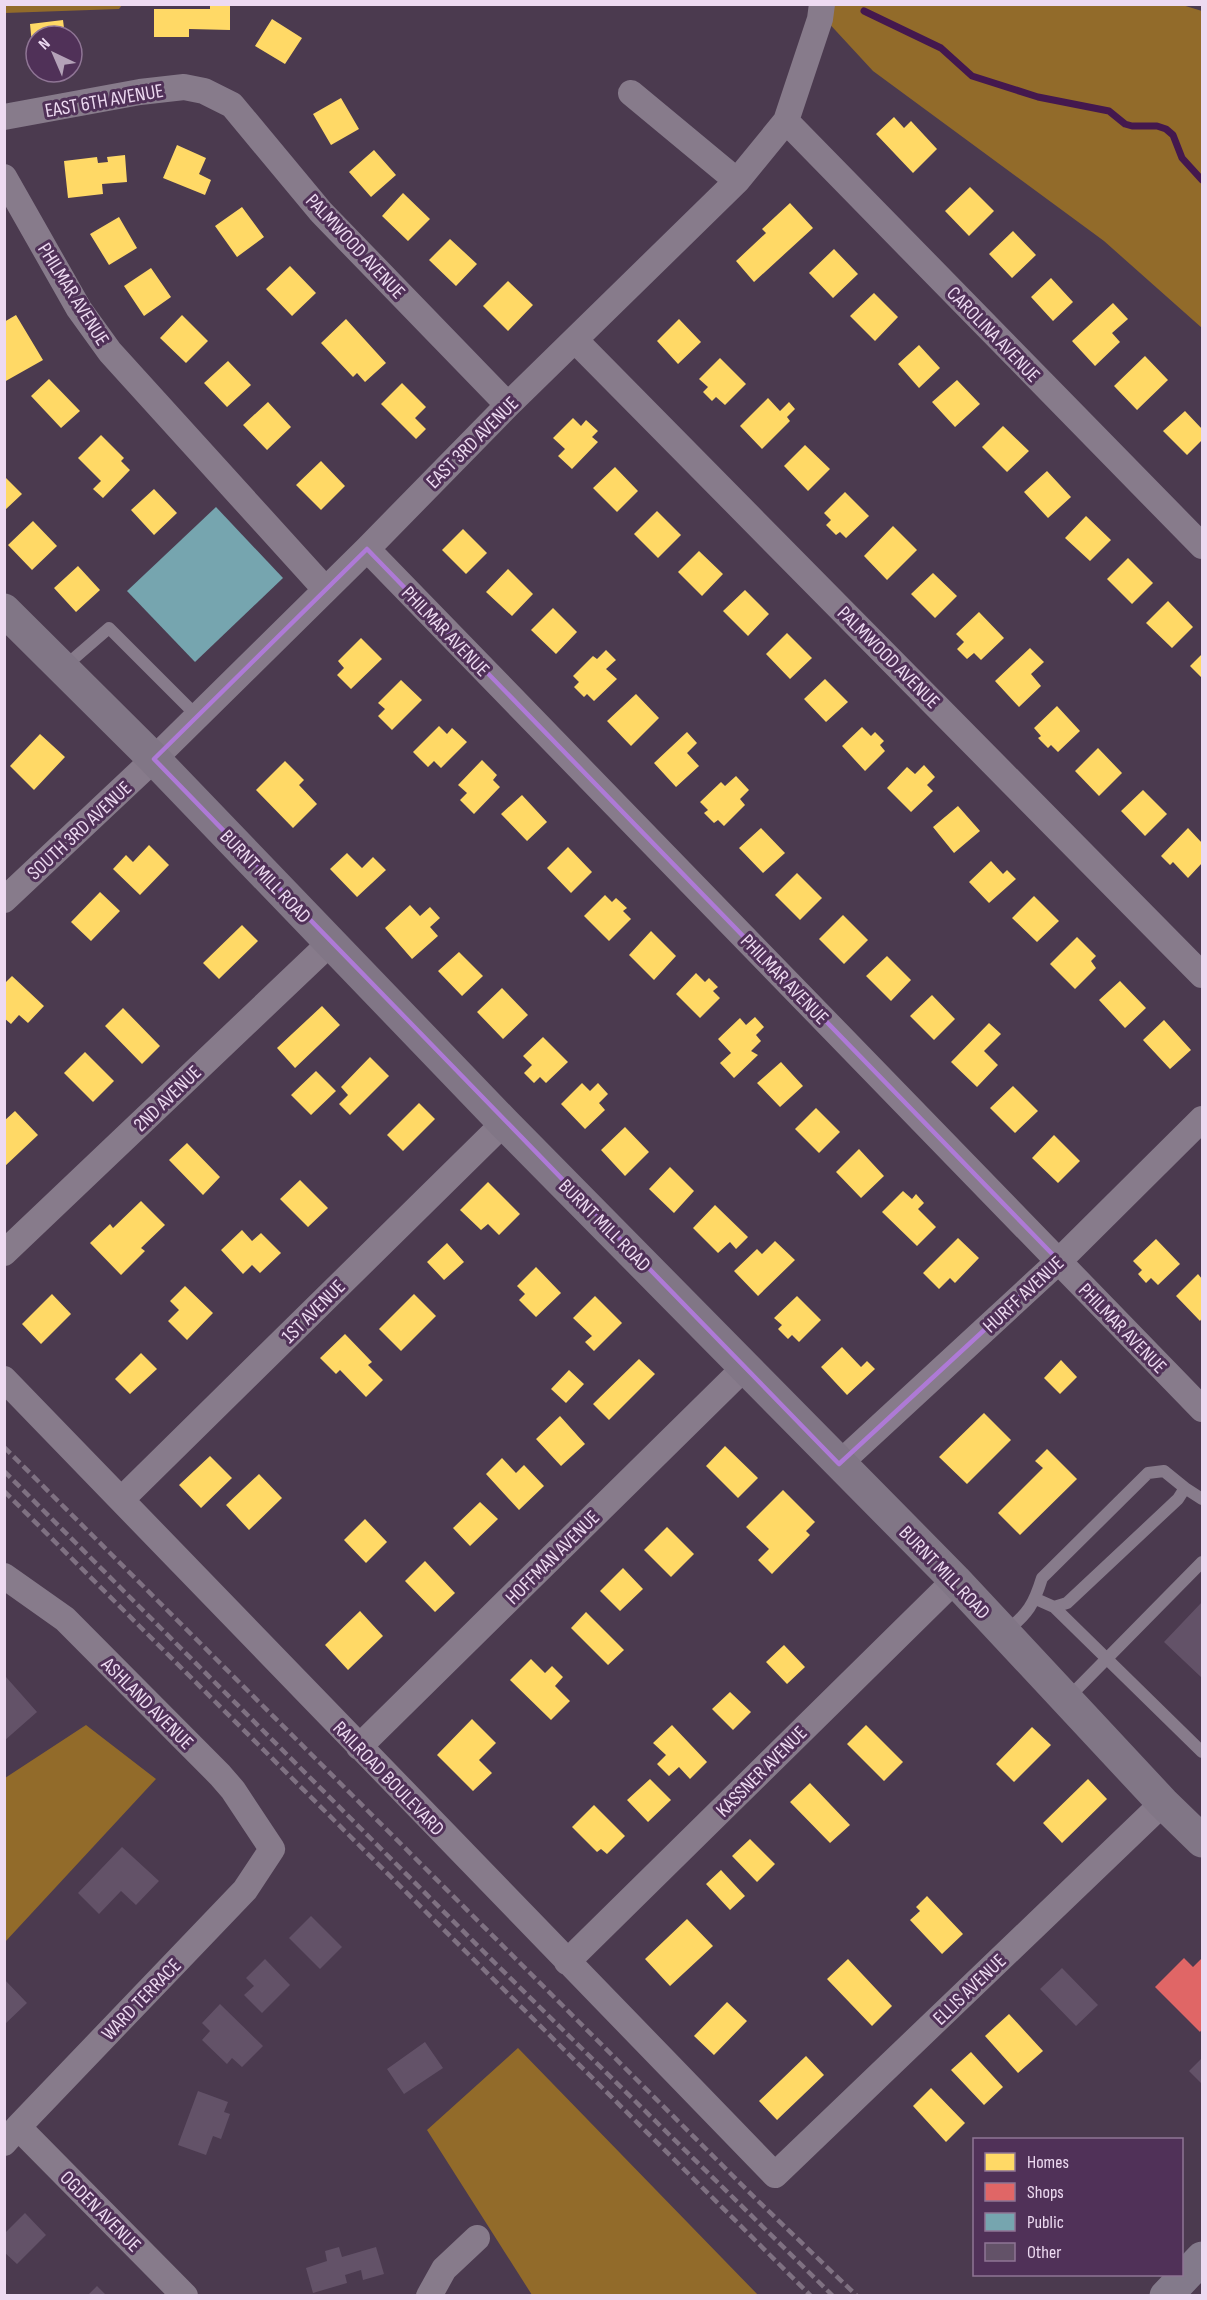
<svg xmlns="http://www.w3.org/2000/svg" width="1207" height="2300" font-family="'Sofia Sans Condensed',sans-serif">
<rect width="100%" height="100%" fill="#4b3a4f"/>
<path fill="#926b2a" d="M1179,4l23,7v317l-98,-87 -231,-170 -61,-66z
M4,5l1,-1 117,1 -3,4 -114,4z
M86,1725l70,54 -151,163v-164z
M518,2048l240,247h-226l-105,-165z"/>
<path fill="#ffd966" d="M210,4h20v26l-41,-1v8h-35v-28h56z
M272,19l30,19 -17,26 -30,-18z
M63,20l2,16h-29v19h-3l-3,-31z
M341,98l18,31 -28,16 -18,-31z
M894,117l10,11 7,-7 26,28 -24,24 -37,-39z
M177,145l29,13 -7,16 12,6 -6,15 -42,-17z
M374,150l22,25 -25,22 -22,-25z
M125,155l2,27 -25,2 1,10 -35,4 -4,-37 33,-4 1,6 10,-1 -1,-5z
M970,187l24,24 -25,25 -24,-25z
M403,193l27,26 -22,22 -26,-25z
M790,203l23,25 -59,54 -18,-21 30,-28 -4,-4z
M242,207l22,30 -27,20 -22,-31z
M119,217l18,31 -28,17 -19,-31z
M1013,231l23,24 -24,23 -23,-24z
M450,239l27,25 -21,22 -27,-26z
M834,249l24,25 -25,24 -24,-25z
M290,266l26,27 -24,23 -26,-27z
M151,268l20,29 -27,19 -20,-30z
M1051,278l22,24 -20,19 -22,-24z
M508,281l25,24 -25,26 -25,-25z
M874,293l24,24 -23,24 -25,-25z
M1113,303l15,16 -16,14 8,9 -25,24 -23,-25z
M16,315l27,45 -39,22v-60z
M182,315l26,26 -22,22 -26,-25z
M346,319l40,44 -21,19 -8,-9 -4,4 -32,-34z
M679,319l22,23 -23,22 -21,-23z
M919,345l21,23 -21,20 -21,-24z
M1145,356l23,24 -31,30 -23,-24z
M720,358l26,26 -21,21 -9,-8 -4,4 -9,-9 5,-5 -9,-8z
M228,361l23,24 -24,22 -23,-24z
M49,379l31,32 -19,17 -30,-32z
M957,380l23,24 -25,23 -23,-25z
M402,383l24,24 -11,11 11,11 -10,10 -35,-35z
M768,398l12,13 9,-9 6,7 -8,8 3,4 -28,28 -22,-23z
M268,402l23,25 -24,23 -24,-25z
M1185,411l17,18v11l-15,15 -24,-24z
M573,418l8,8 5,-6 12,11 -6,6 6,5 -26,27 -14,-13 7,-7 -12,-11z
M1003,426l26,25 -22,21 -25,-25z
M101,435l23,23 -3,3 9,9 -27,28 -10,-9 8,-8 -23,-23z
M805,445l25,24 -22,22 -24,-25z
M321,461l24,25 -24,24 -25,-25z
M615,467l23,24 -21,21 -24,-24z
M1047,471l24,26 -23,21 -24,-26z
M4,476l18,18 -18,17z
M154,489l23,24 -23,22 -23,-25z
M845,492l24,24 -23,22 -6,-6 -4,3 -10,-10 5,-5 -7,-7z
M657,511l24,24 -23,23 -24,-24z
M1086,516l25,24 -21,21 -25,-23z
M33,521l24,25 -25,24 -24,-25z
M893,526l24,24 -30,30 -23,-24z
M463,529l24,24 -21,21 -24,-24z
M699,551l24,23 -21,22 -24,-24z
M1128,558l25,25 -21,21 -25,-25z
M78,566l22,24 -24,22 -22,-24z
M508,569l25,25 -21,22 -26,-24z
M933,573l24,23 -22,22 -24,-24z
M745,590l24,24 -21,22 -25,-25z
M1168,601l25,26 -21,21 -26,-25z
M553,608l24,24 -21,22 -25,-24z
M979,612l25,26 -23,22 -7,-7 -7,6 -10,-10 7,-7 -8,-8z
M787,633l25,25 -22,21 -24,-25z
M361,638l21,21 -31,30 -14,-14 7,-7 -6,-7z
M1030,648l14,14 -13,12 10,12 -22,21 -24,-26z
M606,650l10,10 -10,9 11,10 -23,22 -7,-7 -3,3 -10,-10 5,-5 -6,-6 20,-20 4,3z
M1202,654v24l-12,-12z
M825,679l23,23 -22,20 -22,-23z
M401,680l21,20 -30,30 -14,-14 7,-7 -7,-6z
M636,694l23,24 -28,28 -24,-25z
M1057,706l23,25 -22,21 -7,-7 -3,3 -10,-10 3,-2 -7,-8z
M439,726l8,8 5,-6 15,14 -26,26 -7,-7 -6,6 -15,-15z
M862,727l9,9 4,-4 9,9 -4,4 5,6 -20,20 -23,-25z
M687,732l10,11 -10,10 12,13 -23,21 -22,-24z
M40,734l25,23 -31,33 -24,-24z
M1098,748l24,25 -23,23 -24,-25z
M482,760l15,15 -4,5 7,7 -26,27 -14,-14 7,-7 -9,-8z
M285,761l19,19 -5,5 18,19 -24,24 -37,-38z
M924,765l11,12 -8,8 6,6 -22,21 -24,-24 20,-21 8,7z
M736,776l13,14 -9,9 5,6 -21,21 -6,-6 -4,3 -10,-10 4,-3 -8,-8 21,-20 4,4z
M1143,790l24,24 -22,22 -24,-25z
M522,795l25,27 -20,19 -26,-27z
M958,806l22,25 -26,22 -21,-26z
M761,828l24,25 -22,20 -24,-25z
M1188,828l14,15v20l-14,15 -15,-16 -3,3 -9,-9z
M149,845l20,20 -29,30 -27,-26 13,-14 7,7z
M568,847l24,25 -21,21 -24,-25z
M347,853l15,15 11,-11 13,13 -29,27 -27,-28z
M991,861l12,13 4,-4 9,9 -27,24 -20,-21z
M797,873l25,25 -22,22 -25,-25z
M100,892l20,19 -29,30 -20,-19z
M605,895l7,7 4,-4 11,10 -4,3 8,8 -22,22 -25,-25z
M1034,896l25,25 -22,21 -25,-24z
M410,905l10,11 10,-9 10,11 -10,9 8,9 -26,23 -27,-31z
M843,915l25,25 -24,24 -25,-25z
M242,925l16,16 -39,38 -16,-16z
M651,931l25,25 -22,24 -25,-25z
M1077,937l19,19 -5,5 5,7 -21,21 -25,-25z
M459,952l24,24 -21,20 -24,-25z
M887,956l24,24 -20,21 -25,-25z
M696,973l9,9 4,-4 9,9 -5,4 7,7 -20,20 -24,-24z
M12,976l32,30 -16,17 -9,-8 -8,9 -7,-6v-34z
M1120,981l26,27 -21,20 -26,-28z
M502,988l26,27 -25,24 -26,-27z
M932,995l23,24 -21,21 -24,-24z
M322,1006l18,19 -45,43 -18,-20z
M123,1008l37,38 -18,18 -37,-38z
M755,1017l9,10 -8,8 5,6 -10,10 7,4 -24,23 -14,-15 11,-10 -13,-14 22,-21 6,7z
M1164,1020l27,30 -21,19 -27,-29z
M989,1023l12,11 -17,17 14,14 -21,22 -26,-25z
M543,1037l25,25 -22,21 -6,-6 -6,6 -10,-10 8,-8 -9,-9z
M85,1052l29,29 -21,21 -29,-29z
M370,1057l19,19 -39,39 -11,-11 9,-9 -7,-8z
M781,1062l22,24 -23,21 -23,-24z
M316,1071l20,20 -25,24 -20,-20z
M582,1083l8,8 8,-8 10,11 -9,9 6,7 -20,19 -24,-25z
M1013,1086l25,25 -23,22 -25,-25z
M419,1103l16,16 -32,32 -16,-16z
M816,1108l24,24 -21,21 -24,-24z
M15,1111l23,24 -34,32v-46z
M625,1127l24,25 -24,24 -24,-26z
M1054,1135l26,26 -22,22 -26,-25z
M187,1143l33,34 -17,18 -34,-35z
M859,1149l25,27 -23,22 -25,-26z
M670,1167l24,24 -20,22 -25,-24z
M300,1180l28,28 -20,19 -28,-28z
M488,1182l32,32 -21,21 -11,-11 -7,6 -21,-20z
M903,1191l9,8 4,-5 8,9 -6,6 18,18 -19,19 -35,-34z
M141,1201l24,24 -24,23 4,3 -24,24 -31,-32 20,-19 3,4z
M715,1205l33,32 -12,12 -6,-7 -12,11 -25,-25z
M242,1230l10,11 9,-8 20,20 -21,20 -8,-8 -9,9 -22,-24z
M958,1238l21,20 -24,25 -5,-5 -11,11 -16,-16z
M1156,1239l24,25 -22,21 -7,-7 -5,5 -8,-9 4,-4 -9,-9z
M775,1241l20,19 -37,36 -24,-25 23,-22 5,5z
M447,1243l17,19 -20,18 -17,-18z
M536,1267l25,26 -25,24 -17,-17 6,-6 -8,-8z
M1198,1274l4,5v39l-2,3 -24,-25z
M185,1286l28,27 -26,27 -19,-19 11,-11 -9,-9z
M52,1294l19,20 -30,30 -19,-20z
M414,1294l22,22 -35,35 -22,-22z
M595,1296l27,27 -28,28 -9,-9 7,-6 -19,-18z
M797,1296l24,24 -22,22 -7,-7 -4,4 -10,-10 4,-4 -8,-7z
M345,1334l27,28 -4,3 15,15 -17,17 -26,-27 -4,4 -16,-16z
M842,1347l19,20 6,-6 8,8 -28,26 -26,-28z
M141,1353l16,16 -27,25 -15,-15z
M639,1359l16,15 -46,46 -16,-16z
M1061,1360l16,17 -17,17 -16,-16z
M569,1370l15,14 -18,19 -15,-14z
M984,1413l27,27 -44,44 -28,-27z
M560,1416l25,28 -24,22 -25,-27z
M725,1446l33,32 -20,20 -32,-32z
M1047,1449l30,30 -57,56 -22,-22 45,-45 -8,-7z
M210,1456l22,22 -31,30 -22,-23z
M502,1458l14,15 8,-8 20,21 -25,24 -33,-36z
M259,1474l23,24 -33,32 -23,-25z
M783,1490l32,32 -9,9 4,4 -38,39 -14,-14 11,-11 -23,-22z
M480,1502l18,17 -28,27 -17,-18z
M365,1519l22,23 -21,21 -22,-23z
M667,1527l27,27 -23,23 -27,-27z
M425,1561l30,32 -20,19 -30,-31z
M623,1568l20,21 -23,22 -20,-20z
M360,1611l23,25 -35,34 -23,-25z
M586,1612l38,38 -16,15 -37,-37z
M784,1645l21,22 -18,17 -21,-22z
M531,1659l14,14 7,-7 11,11 -8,9 15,15 -19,19 -41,-40z
M730,1692l21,20 -18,18 -21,-21z
M472,1719l24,24 -17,17 13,13 -19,18 -36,-36z
M672,1725l35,37 -17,17 -11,-12 -10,9 -12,-12 9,-9 -13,-12z
M866,1725l37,37 -19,19 -37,-37z
M1032,1727l19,18 -37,37 -18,-18z
M650,1779l21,21 -23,22 -21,-22z
M1088,1779l19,20 -45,44 -19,-20z
M810,1783l40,42 -20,18 -40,-41z
M594,1805l31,31 -18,18 -6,-5 -4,3 -25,-25z
M750,1839l25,25 -18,18 -25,-26z
M721,1870l24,26 -15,14 -24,-26z
M927,1896l36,38 -21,20 -32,-34 10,-9 -4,-4z
M687,1919l26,27 -43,40 -25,-27z
M848,1959l44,47 -20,20 -45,-47z
M727,2002l20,19 -33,34 -20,-19z
M1009,2014l34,37 -25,22 -33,-37z
M971,2052l32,35 -19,18 -33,-35z
M806,2056l18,19 -47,45 -18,-19z
M931,2088l34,35 -19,19 -33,-36z"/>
<path fill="#e06666" d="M1184,1958l9,9 9,-9v71l-2,3 -45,-45z"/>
<path fill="#76a5af" d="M216,507l67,71 -88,84 -68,-71z"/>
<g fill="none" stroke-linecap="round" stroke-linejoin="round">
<path stroke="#44184e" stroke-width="7" d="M864,11l77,37 31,28 66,21 71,14 16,13 7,2h25l9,3 7,6 9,23 20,22"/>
</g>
<path fill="#635268" d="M1202,1602v76l-38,-36z
M6,1677l31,35 -33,29v-62z
M122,1847l37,34 -23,24 -15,-14 -22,23 -21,-21z
M311,1916l31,31 -22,22 -31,-31z
M265,1959l25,26 -28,28 -18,-18 10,-9 -8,-8z
M1062,1968l36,37 -22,21 -36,-37z
M4,1979l23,24 -23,22z
M220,2004l43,42 -21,21 -10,-9 -5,6 -25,-24 8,-9 -8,-8z
M425,2042l18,26 -39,26 -17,-25z
M1202,2058v26l-13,-13z
M198,2091l30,11 -4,10 6,2 -9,25 -8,-3 -7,19 -28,-10z
M25,2213l21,22 -29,29 -13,-12v-18z
M339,2247l3,10 34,-10 8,27 -21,6 -2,-10 -16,5 2,8 -34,10 -7,-25 21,-7 -2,-10z
M97,2286l10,10h-20z"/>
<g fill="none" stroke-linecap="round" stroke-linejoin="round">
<path stroke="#877b8b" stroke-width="12" d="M64,667l45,-39 88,88
M1185,1488l17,11
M1054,1607l148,145
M1006,1631c22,-17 28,-27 36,-53l106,-105 16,-2 21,17 -7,11 -111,104 -13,4 -18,-8
M1068,1698l134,-136"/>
<path stroke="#877b8b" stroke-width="26" d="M631,93l106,88
M4,117l136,-25 44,-5 20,4 28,14 89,107 187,193
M786,121l416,425
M4,177l75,132 31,43 215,237
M575,340l627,635
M367,549l835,860
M4,900l150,-141 213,-210 141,-144 229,-224 49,-60 34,-102 2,-15
M4,1253l326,-310
M4,1379l771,796 388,-372
M839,1464l220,-203 143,-142
M122,1499l382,-376
M4,1576l61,43 155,156 13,15 39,59 -27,41 -227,237 -14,16
M359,1747l386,-380
M567,1962l388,-382
M18,2127l167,169
M429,2296l15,-27 33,-31"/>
<path stroke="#817686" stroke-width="33" d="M4,610l150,149 350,364 451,457 208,223 39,38"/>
<path stroke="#837a8b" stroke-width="33" d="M1166,2296l36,-38"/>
<path stroke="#7f7182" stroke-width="4.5" stroke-dasharray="9 4.5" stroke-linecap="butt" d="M4,1447l751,751 102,98
M4,1471l492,493 337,332
M4,1491l807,805"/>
</g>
<path fill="none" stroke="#ae7ad6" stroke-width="4.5" stroke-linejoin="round" d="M367,549l692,712 -220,203 -685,-705z"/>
<g text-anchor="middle" stroke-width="6" stroke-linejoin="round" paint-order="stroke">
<g font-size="20" fill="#eddaf1" stroke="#503158">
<text transform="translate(104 100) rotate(-10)" y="7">EAST 6TH AVENUE</text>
<text transform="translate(356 246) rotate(47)" y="7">PALMWOOD AVENUE</text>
<text transform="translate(74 294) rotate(58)" y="7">PHILMAR AVENUE</text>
<text transform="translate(994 334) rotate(46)" y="7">CAROLINA AVENUE</text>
<text transform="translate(472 442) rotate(-45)" y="7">EAST 3RD AVENUE</text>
<text transform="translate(446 631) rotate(46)" y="7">PHILMAR AVENUE</text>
<text transform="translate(889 657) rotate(45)" y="7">PALMWOOD AVENUE</text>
<text transform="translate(79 830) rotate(-43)" y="7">SOUTH 3RD AVENUE</text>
<text transform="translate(266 876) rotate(46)" y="7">BURNT MILL ROAD</text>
<text transform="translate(785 979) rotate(46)" y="7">PHILMAR AVENUE</text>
<text transform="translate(167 1098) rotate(-44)" y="7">2ND AVENUE</text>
<text transform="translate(605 1225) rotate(45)" y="7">BURNT MILL ROAD</text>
<text transform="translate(1023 1294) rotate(-43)" y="7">HURFF AVENUE</text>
<text transform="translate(313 1311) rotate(-45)" y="7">1ST AVENUE</text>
<text transform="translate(1123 1328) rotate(46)" y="7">PHILMAR AVENUE</text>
<text transform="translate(552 1557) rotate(-45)" y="7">HOFFMAN AVENUE</text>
<text transform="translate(945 1572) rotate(46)" y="7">BURNT MILL ROAD</text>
<text transform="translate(148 1703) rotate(45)" y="7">ASHLAND AVENUE</text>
<text transform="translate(761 1771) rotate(-45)" y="7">KASSNER AVENUE</text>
<text transform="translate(389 1778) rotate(46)" y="7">RAILROAD BOULEVARD</text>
<text transform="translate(969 1989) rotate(-44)" y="7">ELLIS AVENUE</text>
<text transform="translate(141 1999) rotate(-46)" y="7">WARD TERRACE</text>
<text transform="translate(101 2211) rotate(45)" y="7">OGDEN AVENUE</text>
</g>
</g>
<rect width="1207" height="2300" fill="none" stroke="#eddaf1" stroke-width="12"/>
<rect x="973" y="2138" width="210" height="138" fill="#503158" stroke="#8f7595" stroke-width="1.5"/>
<rect x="985" y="2153" width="30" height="18" fill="#ffd966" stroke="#8f7595" stroke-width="1.5"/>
<text x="1027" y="2168" font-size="18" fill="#eddaf1">Homes</text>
<rect x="985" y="2183" width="30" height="18" fill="#e06666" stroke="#8f7595" stroke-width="1.5"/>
<text x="1027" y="2198" font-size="18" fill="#eddaf1">Shops</text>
<rect x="985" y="2213" width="30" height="18" fill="#76a5af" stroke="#8f7595" stroke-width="1.5"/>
<text x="1027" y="2228" font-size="18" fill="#eddaf1">Public</text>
<rect x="985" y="2243" width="30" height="18" fill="#635268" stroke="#8f7595" stroke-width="1.5"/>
<text x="1027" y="2258" font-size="18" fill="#eddaf1">Other</text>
<g transform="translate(54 54) rotate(316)"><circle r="28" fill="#503158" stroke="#8f7595" stroke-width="1.5"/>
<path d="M0-4.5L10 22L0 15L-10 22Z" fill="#b4a2b8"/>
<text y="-9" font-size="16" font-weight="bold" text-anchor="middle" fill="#eddaf1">N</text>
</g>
</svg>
